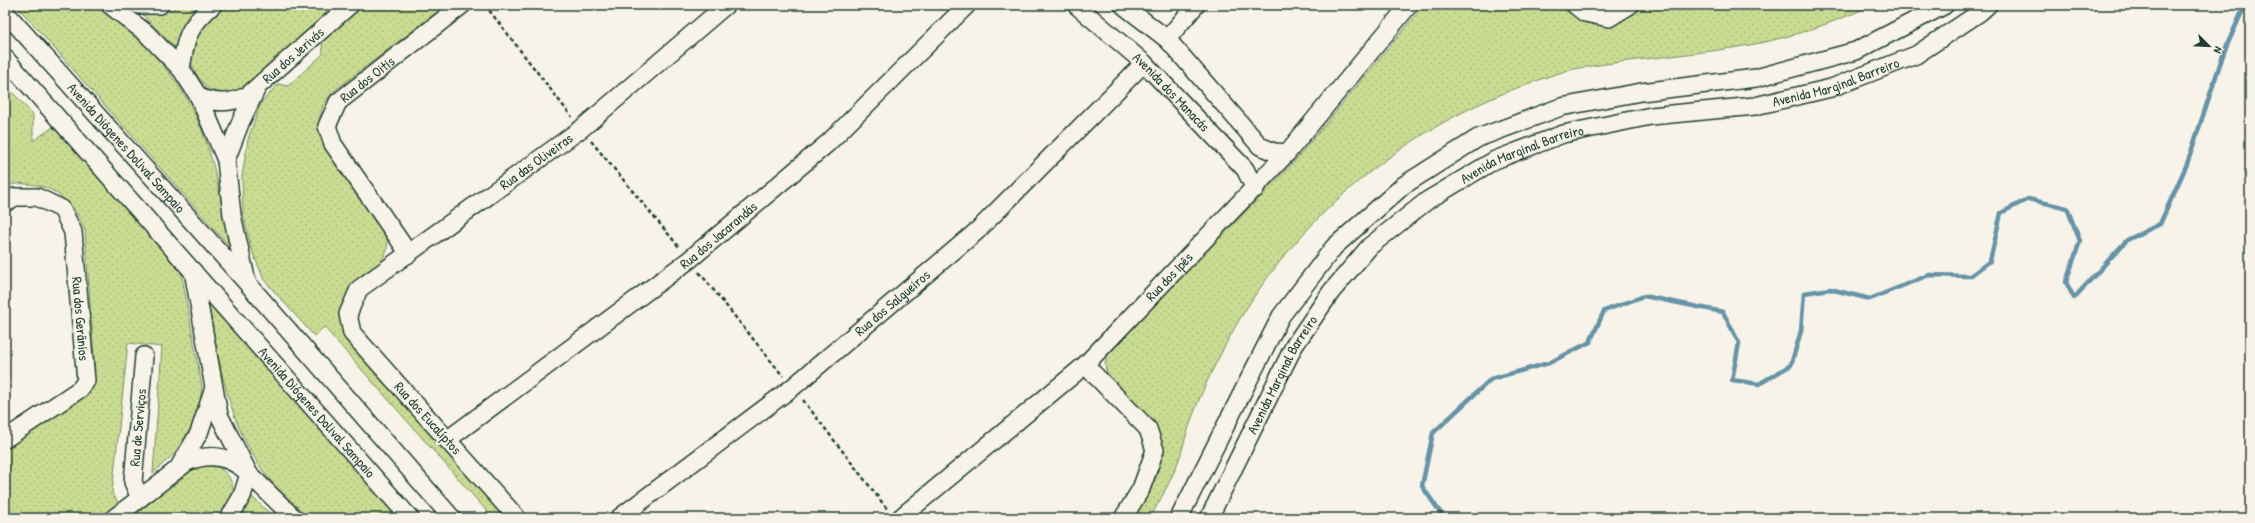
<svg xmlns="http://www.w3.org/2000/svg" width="2255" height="523" font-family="'Patrick Hand',sans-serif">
<defs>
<pattern id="grass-tufts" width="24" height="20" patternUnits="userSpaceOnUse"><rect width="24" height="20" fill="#c9dc91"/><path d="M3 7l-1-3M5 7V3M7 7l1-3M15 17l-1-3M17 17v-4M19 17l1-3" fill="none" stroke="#acbe7e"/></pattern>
<pattern id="park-dots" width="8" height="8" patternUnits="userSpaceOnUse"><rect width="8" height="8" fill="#c9dc91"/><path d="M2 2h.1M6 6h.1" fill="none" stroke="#acbe7e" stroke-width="1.8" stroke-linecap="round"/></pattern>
</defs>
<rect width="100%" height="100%" fill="#f7f3e8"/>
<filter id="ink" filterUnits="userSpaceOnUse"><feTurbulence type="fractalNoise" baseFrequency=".025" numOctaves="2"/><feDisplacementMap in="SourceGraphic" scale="8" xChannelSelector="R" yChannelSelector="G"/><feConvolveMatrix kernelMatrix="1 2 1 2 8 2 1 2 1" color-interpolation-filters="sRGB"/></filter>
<g filter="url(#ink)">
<path fill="url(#grass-tufts)" stroke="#748c62" d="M251,496l24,22h-34z"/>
<path fill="url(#park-dots)" stroke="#748c62" d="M16,5c12,0 71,-3 78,1 17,8 33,22 46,35 65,61 75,121 89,205z
M181,5h24l-23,22 -7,21 -32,-33 26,-4z
M227,5h110l-96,85c-10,3 -23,5 -33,-2 -9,-7 -21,-26 -17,-38 6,-21 21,-32 36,-45z
M364,5h82l-112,86c-12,12 -16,24 -14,41l67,103c7,40 -43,34 -46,80l169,203h-17l-169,-191 -10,9 -50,-56 -13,-32 -8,-34 -1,-38 6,-37 13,-36 17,-19 10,2 35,-32 -1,-12z
M1424,5h114l7,5 16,-2 25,15 18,2 33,-20h236c-38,17 -77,31 -118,39 -58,11 -117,14 -175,24 -19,3 -38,11 -55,17 -124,45 -233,137 -296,253 -16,30 -31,60 -41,92 -4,11 -6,22 -10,32 -7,19 -18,38 -28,56h-17l22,-38 5,-22 -52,-80 -3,-13 3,-13 186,-190z
M5,84l28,31v26l20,-14 128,144 21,116 -2,14 -9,27 -16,25 -22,20 9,-126 -34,-4 -16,150 8,12 -19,13h-96v-71l88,-67 2,-8 -10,-141c-10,-27 -30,-46 -59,-47 -8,-1 -15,0 -21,4z
M208,302l193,216h-92c-75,-58 -85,-129 -101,-216z
M210,464c26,7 31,36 10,52l-14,-5 -10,7h-65l66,-53z"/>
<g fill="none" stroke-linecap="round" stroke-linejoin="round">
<path stroke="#6593a7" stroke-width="4.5" d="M1444,518l-22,-32 11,-53 58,-54 58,-16 41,-21 14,-31 40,-15 79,16 16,31 -7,37 27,4 32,-19 10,-34 3,-38 26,-4 40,10 59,-24 41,1 20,-15 11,-48 27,-14 39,9 13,33 -14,41 8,16 53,-58 33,-16 27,-60 37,-112 21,-47"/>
<defs>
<g id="minor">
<path d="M110,5l36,28 35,36 18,28 27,63 6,55 15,67"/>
<path d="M138,5h22"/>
<path id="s1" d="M1076,5l68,58 101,106 10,20"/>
<path d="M1123,5l44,34 93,107 14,6 13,1"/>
<path d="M1575,5l10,8 24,5 21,-13"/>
<path id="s2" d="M5,12l243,272 204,234"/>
<path d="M1167,39l29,-34"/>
<path id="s3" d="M5,58l405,460"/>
<path d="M181,69c5,-32 6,-41 32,-64"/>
<path id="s4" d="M199,97c17,7 32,7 49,-2l102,-90"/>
<path d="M226,160l15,-39 15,-31"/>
<path id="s5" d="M5,203l10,-6h22l25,12 11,23 13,149 -6,8 -75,50"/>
<path id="s6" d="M409,254l-76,-110 -6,-18 11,-24 124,-97"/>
<path d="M193,271l26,144 30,59 45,44"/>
<path d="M1085,365l63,64 7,21 -14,39 -18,29"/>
<path id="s7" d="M447,440l242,-180 139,-117 139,-138"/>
<path d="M180,465l19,-32 14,-42"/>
<path id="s8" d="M140,498l-7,-16 11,-126"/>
<path d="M114,518l73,-56c23,-10 44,-6 62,12l-7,22 -13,22"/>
<path id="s9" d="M517,518l-165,-185 -4,-19 11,-25 222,-160 145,-124"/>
<path id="s10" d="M619,518l174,-131 184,-156 167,-168"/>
<path id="s11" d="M900,518l185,-153 202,-212 122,-148"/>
<path d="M1179,518l102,-202 53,-69 70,-62 74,-47 83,-31 80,-15 115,-14 100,-27 89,-46"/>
<path id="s12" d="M1209,518l85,-172 37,-54 39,-46 58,-46 67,-40 68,-26 88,-18 104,-10 76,-18 85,-33 63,-42 9,-8"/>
</g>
</defs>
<use href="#minor" stroke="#1f3d34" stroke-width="20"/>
<path stroke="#1f3d34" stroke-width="2.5" stroke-dasharray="4 3" stroke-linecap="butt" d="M485,5l87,112
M591,141l89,107
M699,272l84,104
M803,400l85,110"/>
<use href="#minor" stroke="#f7f3e8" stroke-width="17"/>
</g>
</g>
<g text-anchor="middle" stroke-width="4" stroke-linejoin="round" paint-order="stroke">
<g font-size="14" fill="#1f3d34" stroke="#f7f3e8">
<text dy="5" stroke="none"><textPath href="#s4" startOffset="111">Rua dos Jerivás</textPath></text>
<text dy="5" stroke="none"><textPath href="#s6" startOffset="216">Rua dos Oitis</textPath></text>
<text dy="5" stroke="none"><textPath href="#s12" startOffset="821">Avenida Marginal Barreiro</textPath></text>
<text dy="5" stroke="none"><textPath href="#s1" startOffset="129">Avenida dos Manacás</textPath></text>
<text dy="5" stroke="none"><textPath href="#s2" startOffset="182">Avenida Diógenes Dolival Sampaio</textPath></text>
<text dy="5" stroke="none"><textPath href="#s12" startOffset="497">Avenida Marginal Barreiro</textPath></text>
<text dy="5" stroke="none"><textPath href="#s9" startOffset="513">Rua das Oliveiras</textPath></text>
<text dy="5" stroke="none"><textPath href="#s7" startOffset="340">Rua dos Jacarandás</textPath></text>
<text dy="5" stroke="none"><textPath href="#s11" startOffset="362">Rua dos Ipês</textPath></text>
<text dy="5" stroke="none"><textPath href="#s10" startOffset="348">Rua dos Salgueiros</textPath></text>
<text dy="5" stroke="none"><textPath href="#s5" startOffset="174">Rua dos Gerânios</textPath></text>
<text dy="5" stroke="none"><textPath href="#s12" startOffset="161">Avenida Marginal Barreiro</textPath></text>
<text dy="5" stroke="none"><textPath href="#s3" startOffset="472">Avenida Diógenes Dolival Sampaio</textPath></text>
<text transform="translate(428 418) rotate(48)" y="5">Rua dos Eucalíptos</text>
<text dy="5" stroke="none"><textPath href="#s8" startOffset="72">Rua de Serviços</textPath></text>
</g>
</g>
<rect width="2255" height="523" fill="none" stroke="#f7f3e8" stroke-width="20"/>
<rect x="10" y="10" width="2235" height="503" fill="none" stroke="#1f3d34" stroke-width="1.5" filter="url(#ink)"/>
<g transform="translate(2209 46) rotate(114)" stroke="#f7f3e8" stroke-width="3" paint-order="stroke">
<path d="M0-3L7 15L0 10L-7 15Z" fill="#1f3d34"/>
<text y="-6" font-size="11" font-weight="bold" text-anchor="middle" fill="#1f3d34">N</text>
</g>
</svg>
